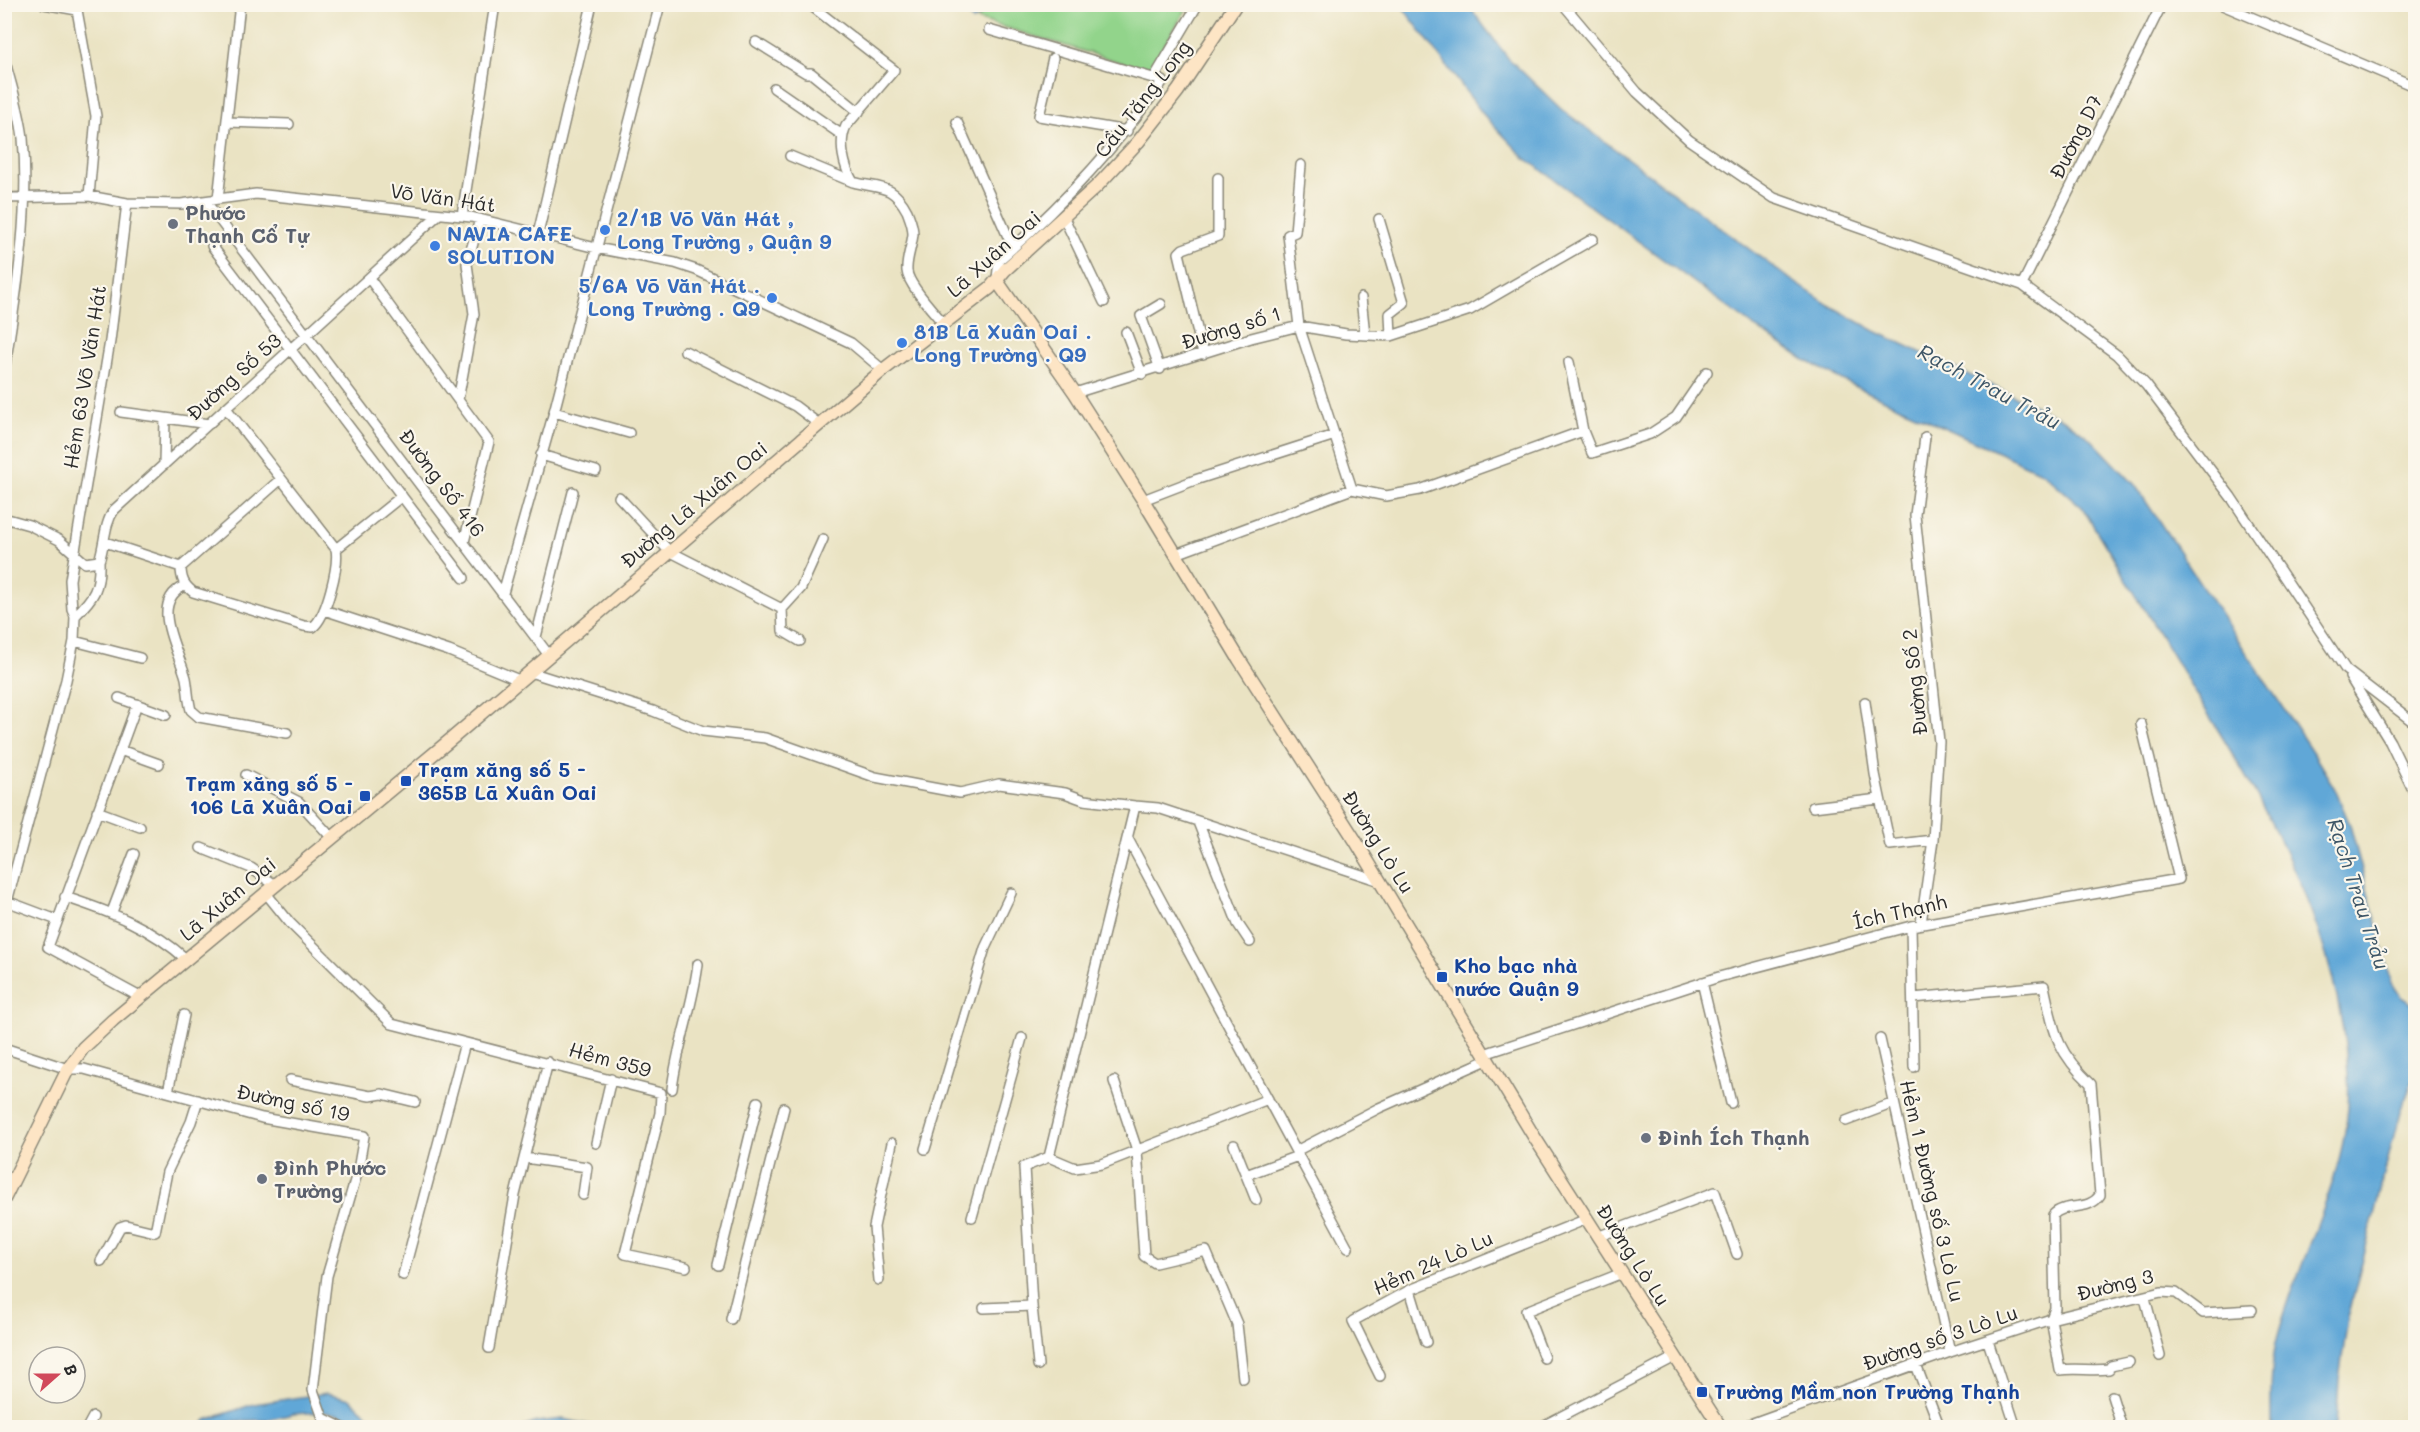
<svg xmlns="http://www.w3.org/2000/svg" width="2420" height="1432" font-family="Mali,sans-serif">
<rect width="100%" height="100%" fill="#fbf7ec"/>
<filter id="ink" filterUnits="userSpaceOnUse"><feTurbulence type="fractalNoise" baseFrequency=".0167" numOctaves="2"/><feDisplacementMap in="SourceGraphic" scale="12" xChannelSelector="R" yChannelSelector="G"/><feConvolveMatrix kernelMatrix="1 2 1 2 8 2 1 2 1" color-interpolation-filters="sRGB"/></filter>
<filter id="wash" filterUnits="userSpaceOnUse"><feTurbulence type="fractalNoise" baseFrequency=".008" numOctaves="4" result="noise"/><feDisplacementMap in="SourceGraphic" scale="24" xChannelSelector="R" yChannelSelector="G"/><feGaussianBlur stdDeviation="1.35" result="paint"/><feColorMatrix in="noise" values="0 0 0 0 0 0 0 0 0 0 0 0 0 0 0 0 0 1.4 0 .05"/><feComposite in="paint" operator="in"/></filter>
<g filter="url(#wash)">
<rect width="100%" height="100%" fill="#eae3c3"/>
<path fill="#92d48b" stroke="#5e805b" stroke-width="1.5" d="M989,5h200l-38,62 -22,-2 -152,-46z"/>
<path fill="#61a7d7" stroke="#466981" stroke-width="1.5" d="M975,4l14,1 -16,16 -6,-8z
M1401,5h67l40,53 53,51 223,166 45,30 46,26 190,89 27,20 43,45 180,271 20,33 15,36 42,158 9,14 15,9 -1,70 -15,36 -52,206 -9,61 -3,48h-65c0,-27 -1,-57 5,-84 20,-80 65,-152 72,-235 2,-29 -2,-61 -7,-90 -21,-121 -83,-224 -147,-327 -37,-62 -75,-123 -112,-184l-39,-34 -197,-91 -41,-22 -46,-30 -234,-172 -42,-44z
M327,1393l23,6 31,28h-17l-26,-13 -14,-2 -31,2 -26,6 -35,1 -14,6 -17,1 5,-8 48,-16z
M563,1419l36,8h-76l14,-5z"/>
</g>
<g filter="url(#ink)">
<g fill="none" stroke-linecap="round" stroke-linejoin="round">
<defs>
<path id="street" d="M44,4l33,6 19,106 -7,80
M679,4h7
M809,4l85,66 -48,56c-8,17 -2,41 7,56 26,7 39,1 54,29 3,8 6,14 6,23 -1,12 -7,25 -6,37 1,14 28,42 37,53
M1563,4l74,88 52,48 85,58 248,87 95,70 29,30 85,112 115,173 70,54
M2220,4l196,83
M989,30l174,51c-48,67 -101,125 -164,179l-2,19
M756,42l50,31h5l48,39
M4,58c7,26 16,54 19,80 7,78 -7,157 -19,234
M1053,58l-14,58 88,15
M1154,78l44,-74
M774,88l68,47
M228,122l61,2
M957,122l56,126
M790,156l63,26
M1301,165l-6,67 -7,3 11,91 53,163
M4,198l85,-2 38,7 54,1 75,-10 215,23 125,31 79,15 21,7 155,73 32,27
M218,199l22,-195
M206,202l342,452
M462,216l33,-212
M1064,218l40,84
M1379,219l25,84 -14,11 1,22
M538,234l54,-230
M212,246l252,332
M369,278l89,122
M2022,285l140,-281
M1361,298l4,37
M1126,332l16,42
M685,351l110,55 24,18
M1203,354l-24,-101 4,-4 35,-13v-58
M1569,362l14,69
M1160,369l-19,-53 20,-12
M1075,393l176,-55 48,-12 47,8 45,2 79,-26 123,-71
M226,408l110,141c3,16 -9,67 -23,78l-9,-1 -111,-34c-9,-7 -12,-13 -12,-25l100,-88
M121,412l88,12
M554,412l75,21
M541,455l55,16
M164,465l1,-47
M619,497l50,54 113,58 19,-21 22,-49
M1143,500l52,-20 140,-45
M4,518l25,7 30,15 26,23 14,-2c6,-17 5,-37 15,-51l325,-296
M105,542l76,25
M464,542l25,-100 -31,-42 16,-86 -7,-50 13,-45
M336,549l66,-53
M1176,554l176,-65 34,7 34,-6 163,-59 9,22 58,-19 26,-17 31,-45
M184,586c-36,17 -5,65 2,92 2,10 2,22 5,32l8,7 88,16
M503,593l51,-181 106,-408
M782,609l1,22 17,10
M324,610l125,41 70,29
M75,616l-3,-7 -2,-29 40,-239 17,-138
M536,637l37,-145
M74,641l66,17
M530,672l123,39 50,20 62,7 110,39 85,16 39,-9 66,9 19,7 51,6
M2350,677l40,65 26,54
M119,698l47,17
M1865,702l10,72 15,71 43,-5
M137,704l-89,243 92,50
M120,750l39,14
M246,775l53,27 33,36
M1813,807l66,-8
M97,811l43,16
M1198,822l40,102 12,18
M1128,839l220,409
M201,848l50,20 24,17
M265,892l25,31 102,101 269,69 -1,20 -35,141 61,13
M65,897c46,15 86,30 122,63
M9,902l48,18
M112,912l22,-58
M4,913l62,-233 8,-39 1,-25c19,-19 25,-27 24,-55
M1921,923l12,-83 6,-98 -24,-227 10,-78
M1911,926l3,141
M1702,982l29,121
M1913,998l131,-12c10,46 12,65 47,98l9,111c-11,17 -35,7 -47,20l2,93 -4,11
M1880,1039l70,313
M4,1048l64,21h16l178,49 102,18 -6,34 -31,106 -14,114 10,28 20,10
M1484,1054l235,-77 192,-51 268,-47 -38,-155
M290,1080l80,16 12,-2 33,8
M1114,1081l23,69 7,106 11,7 51,-12 31,73 6,54
M672,1089c5,-43 21,-83 26,-125
M168,1092l16,-77
M1846,1121l48,-18
M596,1143l15,-64
M1234,1145l22,55
M925,1149l60,-201 26,-55
M1296,1151l83,-43 108,-48
M1049,1157l26,11 27,-4 166,-65
M525,1158l62,9 -4,28
M1246,1175l52,-19
M972,1217l50,-179
M1597,1237l118,-45 22,62
M101,1261l19,-34 6,-2 29,7 12,-60 24,-50 7,-22
M718,1265l40,-163
M403,1275l62,-232
M879,1280l-5,-53 18,-84
M1410,1290l16,52
M2145,1298l15,58
M984,1308l48,-2
M731,1319l53,-211
M2051,1319l9,51c17,-2 32,1 49,-1l2,-3 18,-4
M1988,1341l28,87
M489,1348l26,-153 33,-133
M1544,1358l-18,-47 96,-38
M1038,1365l-6,-59 -8,-139 25,-10 86,-351 23,2 222,73
M1916,1365l24,63
M1380,1376l-27,-55 57,-31 177,-71
M2112,1396l10,32
M87,1428l6,-11
M1539,1428l136,-71
M1739,1428l211,-76 101,-33 110,-27 15,1 27,20 49,-3"/>
<path id="secondary" d="M997,281l78,112 68,107 96,159 116,181 178,295 188,293
M4,1199l64,-130 15,-21 30,-28 336,-279 434,-371 107,-82 15,-18 93,-85 40,-43 40,-51 58,-87"/>
</defs>
<use href="#street" stroke="#8a8777" stroke-width="12"/>
<use href="#secondary" stroke="#8a8777" stroke-width="15"/>
<use href="#street" stroke="#fff" stroke-width="9"/>
<use href="#secondary" stroke="#fde5c5" stroke-width="12"/>
</g>
</g>
<g fill="#6b7280" stroke="#fbf7ec" stroke-width="2">
<circle cx="173" cy="224" r="6"/>
<circle cx="1646" cy="1138" r="6"/>
<circle cx="262" cy="1179" r="6"/>
</g>
<g fill="#3f7fe0" stroke="#fbf7ec" stroke-width="2">
<circle cx="605" cy="230" r="6"/>
<circle cx="435" cy="246" r="6"/>
<circle cx="772" cy="298" r="6"/>
<circle cx="902" cy="343" r="6"/>
</g>
<g fill="#1a4fb4" stroke="#fbf7ec" stroke-width="2">
<rect x="400" y="775" width="12" height="12" rx="3"/>
<rect x="359" y="790" width="12" height="12" rx="3"/>
<rect x="1436" y="971" width="12" height="12" rx="3"/>
<rect x="1696" y="1386" width="12" height="12" rx="3"/>
</g>
<g text-anchor="middle" stroke-width="4.5" stroke-linejoin="round" paint-order="stroke">
<g font-size="20" fill="#2b2b2b" stroke="#fbf7ec">
<text transform="translate(1143 99) rotate(-52)" y="7">Cầu Tăng Long</text>
<text transform="translate(2076 137) rotate(-63)" y="7">Đường D7</text>
<text transform="translate(443 198) rotate(8)" y="7">Võ Văn Hát</text>
<text transform="translate(994 254) rotate(-42)" y="7">Lã Xuân Oai</text>
<text transform="translate(1231 328) rotate(-17)" y="7">Đường số 1</text>
<text transform="translate(85 377) rotate(-81)" y="7">Hẻm 63 Võ Văn Hát</text>
<text transform="translate(234 377) rotate(-42)" y="7">Đường Số 53</text>
<text transform="translate(442 483) rotate(53)" y="7">Đường Số 416</text>
<text transform="translate(694 505) rotate(-40)" y="7">Đường Lã Xuân Oai</text>
<text transform="translate(1915 682) rotate(-96)" y="7">Đường Số 2</text>
<text transform="translate(1378 842) rotate(58)" y="7">Đường Lò Lu</text>
<text transform="translate(228 899) rotate(-40)" y="7">Lã Xuân Oai</text>
<text transform="translate(1900 912) rotate(-13)" y="7">Ích Thạnh</text>
<text transform="translate(610 1060) rotate(15)" y="7">Hẻm 359</text>
<text transform="translate(293 1103) rotate(12)" y="7">Đường số 19</text>
<text transform="translate(1932 1191) rotate(77)" y="7">Hẻm 1 Đường số 3 Lò Lu</text>
<text transform="translate(1633 1255) rotate(57)" y="7">Đường Lò Lu</text>
<text transform="translate(1433 1263) rotate(-24)" y="7">Hẻm 24 Lò Lu</text>
<text transform="translate(2115 1285) rotate(-14)" y="7">Đường 3</text>
<text transform="translate(1940 1338) rotate(-19)" y="7">Đường số 3 Lò Lu</text>
</g>
<g font-size="20" font-weight="bold" fill="#5b616d" stroke="#fbf7ec" text-anchor="start">
<text x="185" y="220">Phước<tspan x="185" dy="23">Thạnh Cổ Tự</tspan></text>
<text x="1658" y="1145">Đình Ích Thạnh</text>
<text x="274" y="1175">Đình Phước<tspan x="274" dy="23">Trường</tspan></text>
</g>
<g font-size="20" font-weight="bold" fill="#366cbe" stroke="#fbf7ec" text-anchor="start">
<text x="617" y="226">2/1B Võ Văn Hát ,<tspan x="617" dy="23">Long Trường , Quận 9</tspan></text>
<text x="447" y="241">NAVIA CAFE<tspan x="447" dy="23">SOLUTION</tspan></text>
<text x="760" y="293" text-anchor="end">5/6A Võ Văn Hát .<tspan x="760" dy="23">Long Trường . Q9</tspan></text>
<text x="914" y="339">81B Lã Xuân Oai .<tspan x="914" dy="23">Long Trường . Q9</tspan></text>
</g>
<g font-size="20" font-weight="bold" fill="#164399" stroke="#fbf7ec" text-anchor="start">
<text x="418" y="777">Trạm xăng số 5 -<tspan x="418" dy="23">365B Lã Xuân Oai</tspan></text>
<text x="353" y="791" text-anchor="end">Trạm xăng số 5 -<tspan x="353" dy="23">106 Lã Xuân Oai</tspan></text>
<text x="1454" y="973">Kho bạc nhà<tspan x="1454" dy="23">nước Quận 9</tspan></text>
<text x="1714" y="1399">Trường Mầm non Trường Thạnh</text>
</g>
<g font-size="21" font-style="italic" fill="#3e5667" stroke="#fbf7ec">
<text transform="translate(1989 387) rotate(28)" y="7">Rạch Trau Trảu</text>
<text transform="translate(2358 894) rotate(72)" y="7">Rạch Trau Trảu</text>
</g>
</g>
<rect width="2420" height="1432" fill="none" stroke="#fbf7ec" stroke-width="24"/>
<g transform="translate(57 1375) rotate(69)"><circle r="28" fill="#fbf7ec" stroke="#a8a59f" stroke-width="1.5"/>
<path d="M0-4.5L10 22L0 15L-10 22Z" fill="#d1495b"/>
<text y="-9" font-size="16" font-weight="bold" text-anchor="middle" fill="#2b2b2b">B</text>
</g>
</svg>
